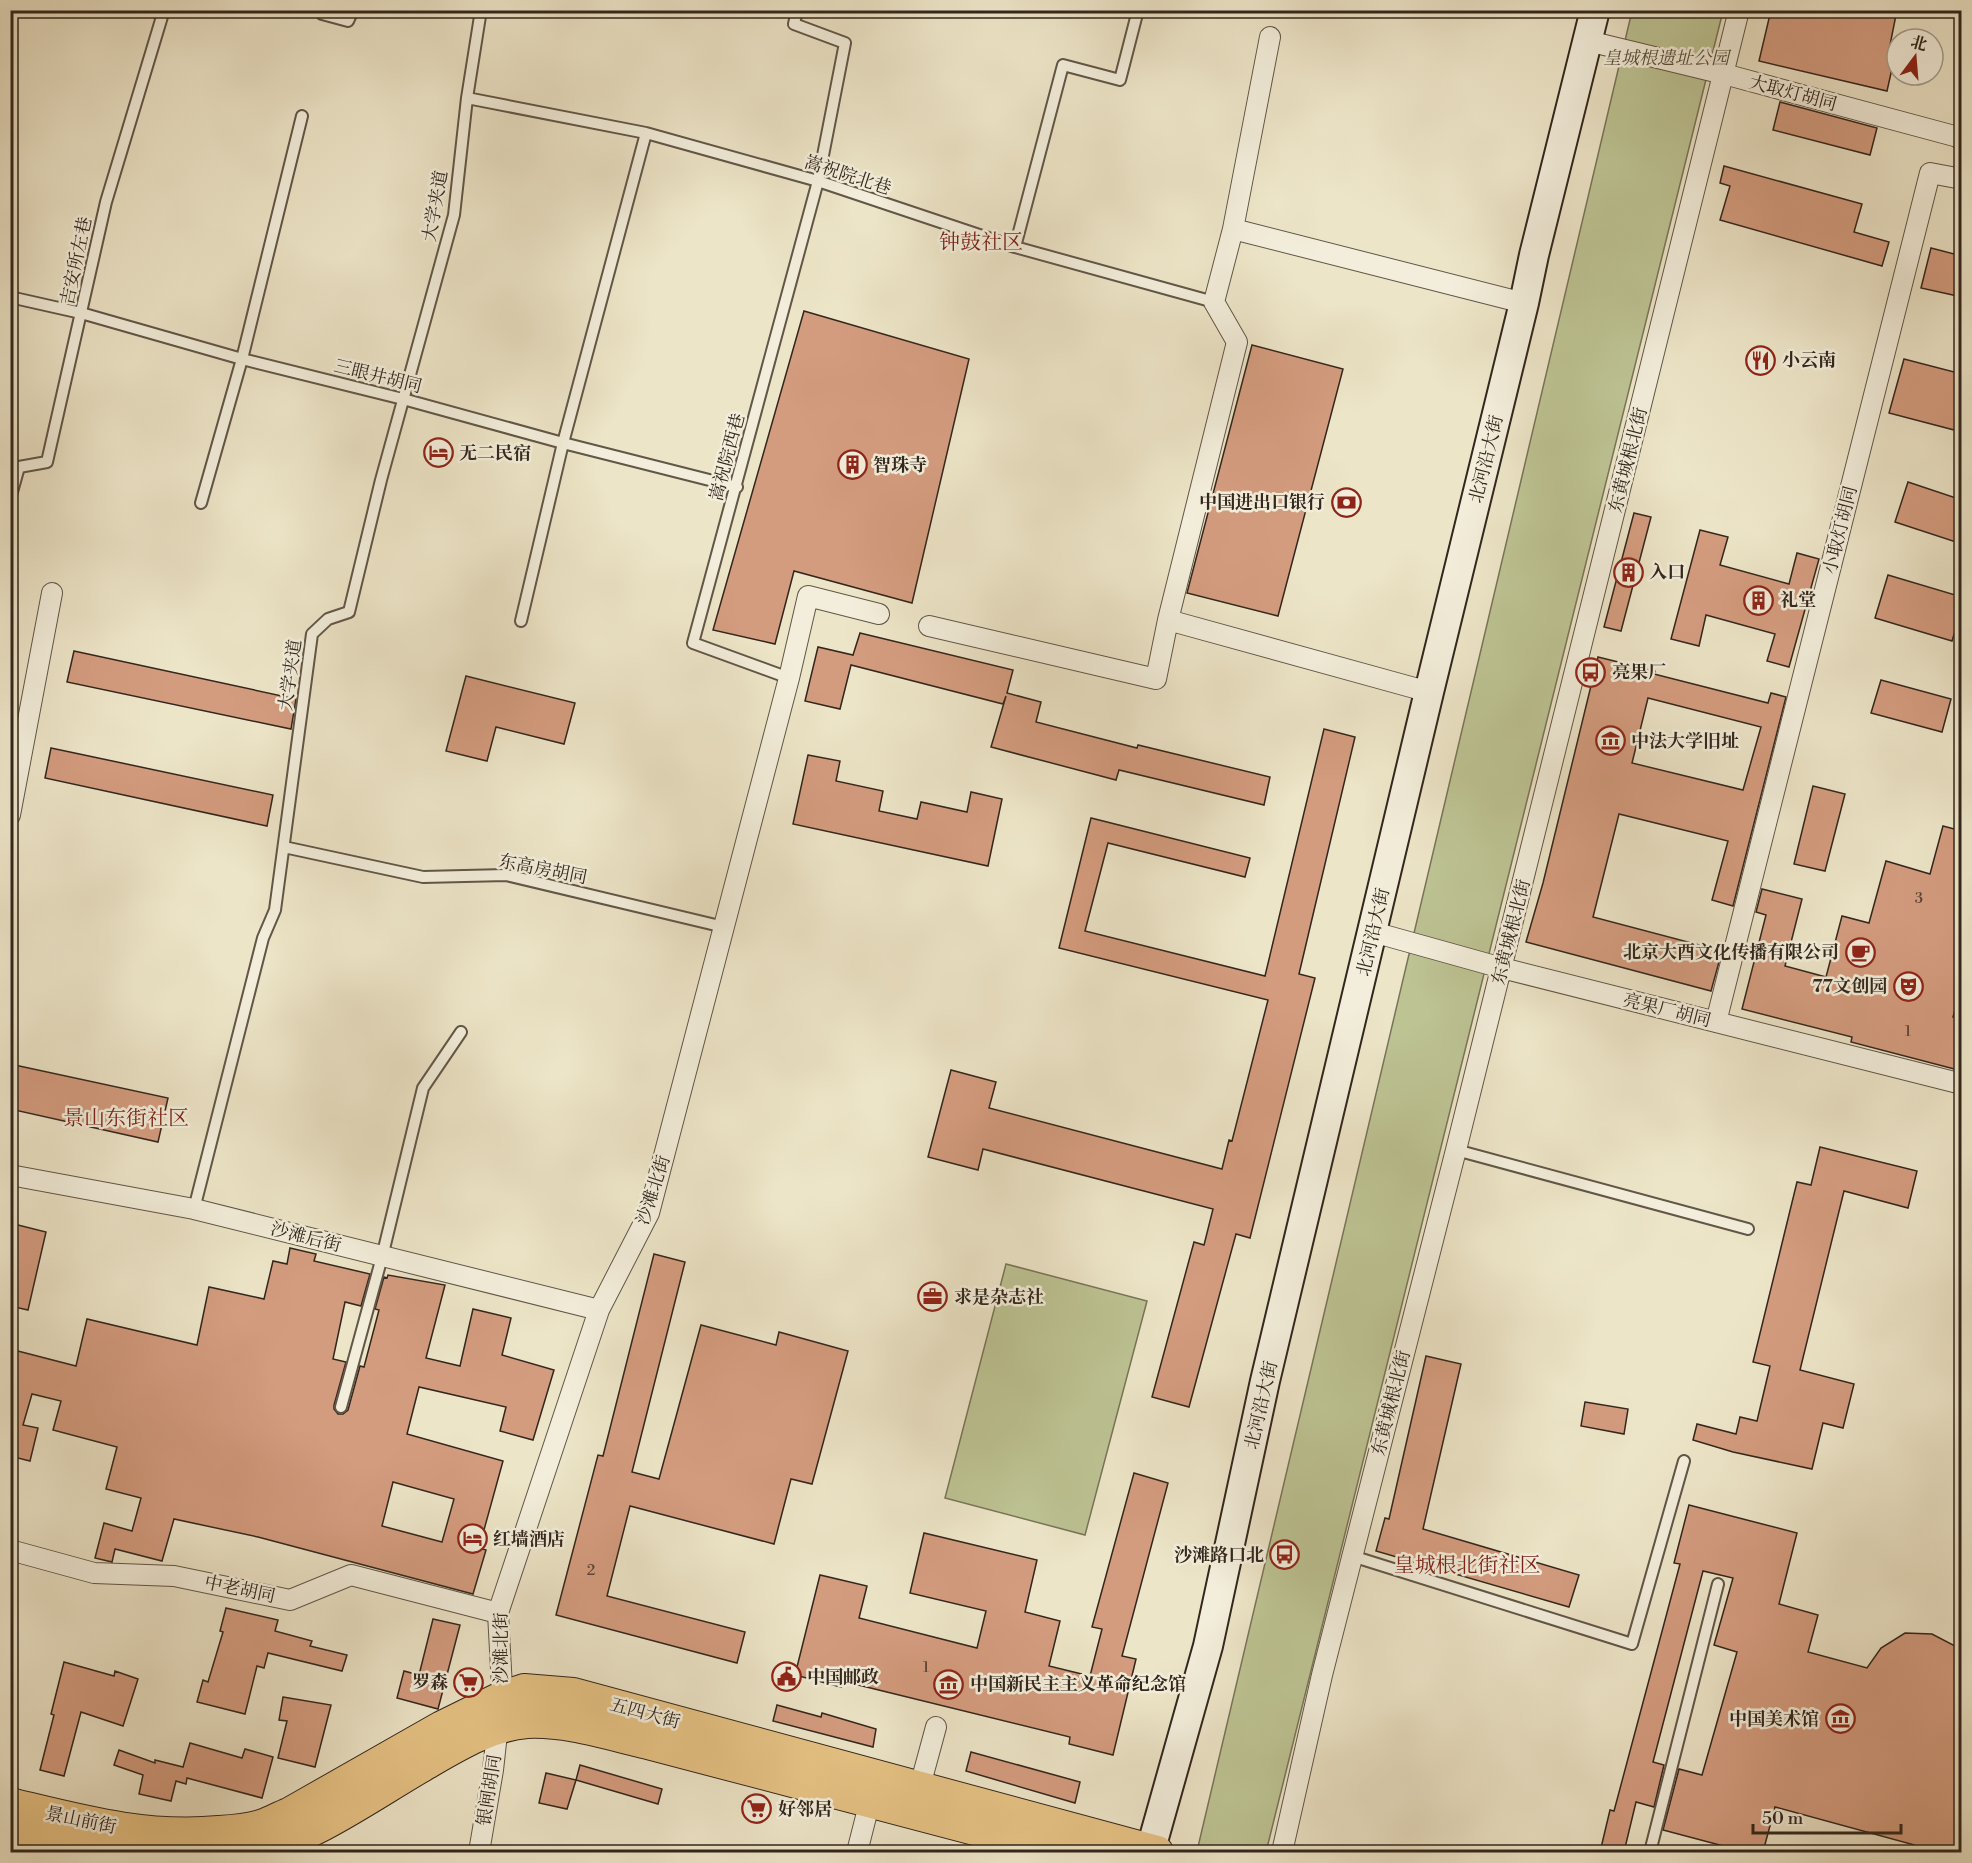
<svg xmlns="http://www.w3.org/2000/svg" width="1972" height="1863" font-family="'Libre Bodoni','Noto Serif SC',serif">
<rect width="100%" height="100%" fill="#ede5c8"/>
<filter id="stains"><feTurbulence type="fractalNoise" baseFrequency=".00333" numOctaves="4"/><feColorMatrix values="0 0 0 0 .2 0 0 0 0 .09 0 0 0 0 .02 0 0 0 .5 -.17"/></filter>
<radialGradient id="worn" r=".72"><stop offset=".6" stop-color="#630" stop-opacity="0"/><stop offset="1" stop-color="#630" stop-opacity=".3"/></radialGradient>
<path fill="#bdc393" stroke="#787458" stroke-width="1.5" d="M1632,11h91l-457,1841h-61l-8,-1z
M1006,1264l141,37 -62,234 -140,-37z"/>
<path fill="#d49c7f" stroke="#32261d" stroke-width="1.5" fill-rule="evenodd" d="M1771,10h126l-8,40 7,1 -9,40 -128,-30z
M1780,102l97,26 -7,27 -97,-25z
M1724,166l138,38 -8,28 35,10 -7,24 -162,-46 10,-34 -10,-3z
M1931,248l31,8v41l-41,-9z
M804,311l165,48 -57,244 -118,-32 -19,73 -62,-14z
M1252,345l91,24 -65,247 -91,-23z
M1904,359l58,15v44l-4,13 -69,-18z
M1908,482l54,18v44l-67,-22z
M1634,513l17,4 -30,114 -17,-4z
M1700,530l28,7 -8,28 69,19 8,-31 22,6 -30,108 -22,-6 8,-27 -69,-19 -7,31 -28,-7z
M1888,575l74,22v11l-10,33 -77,-23z
M860,633l153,37 -6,23 34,9 -5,20 101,26 1,-3 132,32 -6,28 -145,-35 -3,10 -125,-33 15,-51 -3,8 -152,-39 -11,44 -35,-8 13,-54 35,8z
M74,651l222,48 -5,30 -224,-47z
M1598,657l57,14 -1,3 114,29 3,-10 15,4 -53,209 -21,-6 16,-59 -109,-27 -26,103 129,34 -11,40 -185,-49 17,-59zM1648,698l113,29 -18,63 -111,-27z
M466,676l109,27 -11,41 -68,-17 -9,34 -41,-10z
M1881,680l70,19 -9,33 -71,-19z
M1324,729l31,8 -56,237 16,4 -65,260 -14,-4 -47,173 -37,-10 42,-155 10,3 9,-36 -230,-60 -5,21 -50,-13 23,-87 45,12 -7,26 233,61 7,-29 3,1 36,-141 -209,-52 32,-130 159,40 -5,19 -137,-34 -23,88 180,45z
M51,748l222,47 -6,31 -222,-48z
M808,755l32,6 -4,20 47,10 -4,20 38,8 4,-17 46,10 4,-20 31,7 -14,67 -195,-42z
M1813,786l32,8 -20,77 -31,-7z
M1943,826l19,5v155l-9,31 9,2v52l-111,-29 1,-5 -110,-28 24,-94 -10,-3 6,-23 40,10 -17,67 41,11 16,-61 27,7 17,-62 44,13z
M10,1064l158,34 -10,44 -148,-33z
M1820,1147l97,24 -9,37 -64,-17 -44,179 54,14 -11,44 -20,-5 -11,46 -79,-17 -40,-12 4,-16 39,10 4,-17 17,4 13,-55 -17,-4 44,-180 14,3z
M10,1223l36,9 -18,78 -18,-4z
M290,1248l26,6 -2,7 56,13 -9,32 -16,-4 -12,57 13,3 -12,43v4l4,5h5l5,-4 12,-44 4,1 15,-57 -4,-1 9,-32 3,1 1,-3 57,10 -19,73 34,8 13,-57 38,9 -9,37 52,15 -21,70 -33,-9 6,-24 -87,-20 -12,47 96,27 -24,87 7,2 -13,44 -215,-57 -84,-18 -12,42 -47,-12 -3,13 -17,-4 9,-35 28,8 9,-33 -35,-9 11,-42 -64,-17 8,-29 -29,-7 -9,31 15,3 -8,33 -20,-5v-107l66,17 11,-47 110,26 12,-58 55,12 9,-38 14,3zM393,1482l61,17 -12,43 -60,-16z
M654,1254l31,8 -53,210 27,7 42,-154 75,20 3,-13 69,19 -36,133 -21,-5 -17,65 -144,-38 -23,90 138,36 -8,31 -181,-48 42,-160 5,1z
M1426,1356l35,8 -38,165 156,46 -10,32 -193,-56 9,-33 4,1z
M1585,1402l43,7 -4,25 -43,-8z
M1134,1473l34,10 -46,173 14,3 -23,96 -44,-11 1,-7 -228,-56 -1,6 -46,-12 25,-100 47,11 -8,32 118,30 9,-37 -76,-18 14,-60 113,27 -12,52 35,9 -11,45 41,10 12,-47 -10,-2z
M1689,1505l108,28 -18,71 39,11 -10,37 59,16 14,-20 24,-15 27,1 27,14 3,3v201h-22l-165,-45 -12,45h-17l-83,-22 16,-61 23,6 35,-123 -23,-7 19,-67 -30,-7 -50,191 11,3 -10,42 -18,-5 -12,50h-24l10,-42 4,1 66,-247 -6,-1z
M226,1608l52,12 -3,11 37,10 -2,5 37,9 -5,16 -74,-18 -4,15 -7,-2 -12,48 -48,-12 6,-22 5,2 15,-50 -3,-1z
M433,1619l27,6 -22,84 -41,-11 7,-27 15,4z
M64,1662l50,14 1,-5 23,8 -15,47 -42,-14 -17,64 -24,-6 14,-55 -3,-1z
M283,1697l48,8 -16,62 -37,-9 9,-37 -8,-1z
M777,1705l44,12 1,-4 54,16 -3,18 -100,-26z
M190,1743l52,15 3,-9 28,8 -11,41 -75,-20 -1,6 -10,-3 -5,20 -32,-7 4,-19 -29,-10 5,-15 36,13v-3l28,7z
M971,1752l109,30 -5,21 -109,-32z
M580,1765l82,24 -4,15 -82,-24z
M546,1773l30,7 -9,29 -28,-6z"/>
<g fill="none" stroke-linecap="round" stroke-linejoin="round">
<defs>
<path id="lane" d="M322,14l26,7 5,-11
M467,98l179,35 172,48 197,66 199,55
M1015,247l48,-182 57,15 18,-70
M10,297l71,16 161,46 161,40 160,44 174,44
M10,499l9,-32 28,-5 59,-260 58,-192
M201,503l41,-144 60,-243
M521,621l42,-178 83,-310
M789,678l-96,-35 125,-462 27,-138 -51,-19 3,-14
M284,847l139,30 83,-2 218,52
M1456,1150l292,79
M194,1209l69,-271 12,-28 37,-276 16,-15 21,-7 32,-132 73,-265 13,-117 14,-88
M341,1407l41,-150 41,-169 38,-56
M1352,1556l280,88 52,-183
M1650,1852l68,-268"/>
<path id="street" d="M1270,37l-37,192 291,74
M1588,41l136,33 234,63 4,4
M1168,620l261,72
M929,626l227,53 12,-59 69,-278 -23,-40 19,-73
M10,815l42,-222
M1373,932l129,36 460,116
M1716,1022l214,-849 32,6
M10,1175l184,34 405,101
M10,1550l84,23 80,3 116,24 61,-25 147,38
M917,1797l19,-70
M479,1852l14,-82 9,-82 -4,-75 101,-303 50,-97 140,-535 19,-82 71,18
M857,1852l13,-51
M1282,1852l40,-177 134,-525 283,-1140"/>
<path id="secondary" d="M1150,1852l58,-206 57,-265 164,-689 95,-389 10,-48 61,-245"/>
<path id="primary" d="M10,1804c71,17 135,35 209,28 15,-1 30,-2 45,-7 8,-3 17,-8 25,-11l153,-87 59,-29 23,-8 49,4 584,158
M10,1827l107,25
M255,1852c59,-15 118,-58 170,-88 31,-18 65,-39 102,-42 40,-2 82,12 121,21l414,109"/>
</defs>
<use href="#lane" stroke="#615648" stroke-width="14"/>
<use href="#street" stroke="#615648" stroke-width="22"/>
<use href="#secondary" stroke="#32261d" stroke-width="32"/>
<use href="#primary" stroke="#32261d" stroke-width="34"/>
<use href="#lane" stroke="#f3eedb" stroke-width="10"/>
<use href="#street" stroke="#f3eedb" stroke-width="20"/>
<use href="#secondary" stroke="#f3eedb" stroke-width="28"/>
<use href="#primary" stroke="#e6c284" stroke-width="32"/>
</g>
<defs>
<symbol id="restaurant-ring" viewBox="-11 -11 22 22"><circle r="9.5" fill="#f3eedb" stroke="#8f2418" stroke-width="1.5"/><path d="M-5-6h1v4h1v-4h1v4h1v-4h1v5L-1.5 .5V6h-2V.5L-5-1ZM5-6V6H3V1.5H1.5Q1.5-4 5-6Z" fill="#8f2418"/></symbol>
<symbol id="hotel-ring" viewBox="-11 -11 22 22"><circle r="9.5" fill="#f3eedb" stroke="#8f2418" stroke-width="1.5"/><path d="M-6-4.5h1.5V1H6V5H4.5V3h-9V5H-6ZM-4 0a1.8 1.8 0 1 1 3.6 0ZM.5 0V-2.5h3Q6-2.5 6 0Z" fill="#8f2418"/></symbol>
<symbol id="building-ring" viewBox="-11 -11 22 22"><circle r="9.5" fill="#f3eedb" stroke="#8f2418" stroke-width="1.5"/><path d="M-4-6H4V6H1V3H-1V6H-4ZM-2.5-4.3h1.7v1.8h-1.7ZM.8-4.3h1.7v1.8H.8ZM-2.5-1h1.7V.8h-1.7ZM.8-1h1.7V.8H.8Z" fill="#8f2418"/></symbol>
<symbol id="bank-ring" viewBox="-11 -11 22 22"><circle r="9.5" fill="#f3eedb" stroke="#8f2418" stroke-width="1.5"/><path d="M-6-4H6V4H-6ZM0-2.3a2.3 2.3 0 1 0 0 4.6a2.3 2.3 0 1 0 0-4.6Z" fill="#8f2418"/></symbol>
<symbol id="bus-ring" viewBox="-11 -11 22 22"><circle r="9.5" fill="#f3eedb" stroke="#8f2418" stroke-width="1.5"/><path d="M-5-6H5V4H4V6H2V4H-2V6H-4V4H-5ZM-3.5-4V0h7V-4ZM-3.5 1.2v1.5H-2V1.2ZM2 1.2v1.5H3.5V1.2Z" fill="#8f2418"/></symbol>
<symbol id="museum-ring" viewBox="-11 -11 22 22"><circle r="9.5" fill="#f3eedb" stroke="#8f2418" stroke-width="1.5"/><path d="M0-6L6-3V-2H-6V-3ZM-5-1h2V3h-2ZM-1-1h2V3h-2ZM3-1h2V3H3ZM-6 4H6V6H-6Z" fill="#8f2418"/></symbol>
<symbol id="cafe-ring" viewBox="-11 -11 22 22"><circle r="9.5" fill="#f3eedb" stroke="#8f2418" stroke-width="1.5"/><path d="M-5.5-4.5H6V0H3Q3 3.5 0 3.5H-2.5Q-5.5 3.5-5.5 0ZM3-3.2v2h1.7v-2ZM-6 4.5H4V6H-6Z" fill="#8f2418"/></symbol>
<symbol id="theatre-ring" viewBox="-11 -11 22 22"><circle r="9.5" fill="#f3eedb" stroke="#8f2418" stroke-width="1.5"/><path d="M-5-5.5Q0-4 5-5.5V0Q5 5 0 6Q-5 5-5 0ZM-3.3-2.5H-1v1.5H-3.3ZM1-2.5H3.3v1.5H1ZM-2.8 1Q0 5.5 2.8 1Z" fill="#8f2418"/></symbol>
<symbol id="office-ring" viewBox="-11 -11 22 22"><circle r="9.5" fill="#f3eedb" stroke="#8f2418" stroke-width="1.5"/><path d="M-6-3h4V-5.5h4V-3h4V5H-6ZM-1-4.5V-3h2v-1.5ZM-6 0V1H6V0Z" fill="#8f2418"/></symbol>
<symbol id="civic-ring" viewBox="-11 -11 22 22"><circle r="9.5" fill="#f3eedb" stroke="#8f2418" stroke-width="1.5"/><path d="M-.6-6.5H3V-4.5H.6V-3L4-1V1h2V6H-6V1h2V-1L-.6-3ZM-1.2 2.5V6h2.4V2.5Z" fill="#8f2418"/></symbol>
<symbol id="supermarket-ring" viewBox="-11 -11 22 22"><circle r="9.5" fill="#f3eedb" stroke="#8f2418" stroke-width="1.5"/><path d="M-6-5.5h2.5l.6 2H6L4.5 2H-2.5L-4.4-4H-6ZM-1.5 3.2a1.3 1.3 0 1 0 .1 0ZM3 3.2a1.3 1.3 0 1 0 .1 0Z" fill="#8f2418"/></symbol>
</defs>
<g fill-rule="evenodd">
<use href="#restaurant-ring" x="1744" y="344" width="33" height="33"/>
<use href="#hotel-ring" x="422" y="436" width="33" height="33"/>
<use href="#building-ring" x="836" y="448" width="33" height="33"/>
<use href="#bank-ring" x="1330" y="486" width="33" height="33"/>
<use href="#building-ring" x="1612" y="556" width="33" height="33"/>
<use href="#building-ring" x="1742" y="584" width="33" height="33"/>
<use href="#bus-ring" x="1574" y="656" width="33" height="33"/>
<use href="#museum-ring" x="1594" y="724" width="33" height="33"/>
<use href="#cafe-ring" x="1844" y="936" width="33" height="33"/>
<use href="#theatre-ring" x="1892" y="970" width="33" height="33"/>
<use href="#office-ring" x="916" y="1280" width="33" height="33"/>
<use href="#hotel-ring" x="456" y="1522" width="33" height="33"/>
<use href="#bus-ring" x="1268" y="1538" width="33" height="33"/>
<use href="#civic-ring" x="770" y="1660" width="33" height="33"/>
<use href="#supermarket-ring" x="452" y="1666" width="33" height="33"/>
<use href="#museum-ring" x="932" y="1668" width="33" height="33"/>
<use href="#museum-ring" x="1824" y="1702" width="33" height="33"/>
<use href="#supermarket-ring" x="740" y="1792" width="33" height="33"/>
</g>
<g text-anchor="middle" stroke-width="5" stroke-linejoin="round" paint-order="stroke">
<g font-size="15" fill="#5a4436">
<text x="1919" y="903">3</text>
<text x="1908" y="1036">1</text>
<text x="591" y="1575">2</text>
<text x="926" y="1672">1</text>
</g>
<g font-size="18" font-style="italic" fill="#554d3a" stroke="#f3eedb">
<text x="1666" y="64">皇城根遗址公园</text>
</g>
<g font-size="18" fill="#32261d" stroke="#f3eedb">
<text transform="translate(1793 93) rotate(15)" y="6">大取灯胡同</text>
<text transform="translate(848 175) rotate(18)" y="6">嵩祝院北巷</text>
<text transform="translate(435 206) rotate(-80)" y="6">大学夹道</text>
<text transform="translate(76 261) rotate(-78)" y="6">吉安所左巷</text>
<text transform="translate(378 376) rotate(14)" y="6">三眼井胡同</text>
<text transform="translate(727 457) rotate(-75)" y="6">嵩祝院西巷</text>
<text transform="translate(1486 459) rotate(-76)" y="6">北河沿大街</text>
<text transform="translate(1628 460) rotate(-76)" y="6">东黄城根北街</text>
<text transform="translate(1840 530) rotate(-76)" y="6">小取灯胡同</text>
<text transform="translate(290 675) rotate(-82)" y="6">大学夹道</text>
<text transform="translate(543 869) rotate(11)" y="6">东高房胡同</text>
<text transform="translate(1373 932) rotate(-77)" y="6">北河沿大街</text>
<text transform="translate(1511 932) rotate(-76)" y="6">东黄城根北街</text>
<text transform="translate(1667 1010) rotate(14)" y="6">亮果厂胡同</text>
<text transform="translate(653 1190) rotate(-72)" y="6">沙滩北街</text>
<text transform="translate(306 1237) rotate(14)" y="6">沙滩后街</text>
<text transform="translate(1391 1403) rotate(-76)" y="6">东黄城根北街</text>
<text transform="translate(1261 1405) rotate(-77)" y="6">北河沿大街</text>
<text transform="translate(240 1589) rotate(12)" y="6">中老胡同</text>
<text transform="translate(501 1648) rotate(-90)" y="6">沙滩北街</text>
<text transform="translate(645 1713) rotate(15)" y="6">五四大街</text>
<text transform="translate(489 1790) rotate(-81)" y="6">银闸胡同</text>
<text transform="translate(81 1820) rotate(12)" y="6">景山前街</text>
</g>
<g font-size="18" font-weight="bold" fill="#32261d" stroke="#f3eedb" text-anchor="start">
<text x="1782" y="366">小云南</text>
<text x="459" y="459">无二民宿</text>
<text x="873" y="471">智珠寺</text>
<text x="1325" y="508" text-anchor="end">中国进出口银行</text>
<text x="1649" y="578">入口</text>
<text x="1780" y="606">礼堂</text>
<text x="1612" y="678">亮果厂</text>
<text x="1631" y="747">中法大学旧址</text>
<text x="1839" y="958" text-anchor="end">北京大酉文化传播有限公司</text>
<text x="1887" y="992" text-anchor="end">77文创园</text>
<text x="954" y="1303">求是杂志社</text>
<text x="493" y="1545">红墙酒店</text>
<text x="1264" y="1561" text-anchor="end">沙滩路口北</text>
<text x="807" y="1683">中国邮政</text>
<text x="448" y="1688" text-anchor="end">罗森</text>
<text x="970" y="1690">中国新民主主义革命纪念馆</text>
<text x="1819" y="1725" text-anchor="end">中国美术馆</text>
<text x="778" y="1815">好邻居</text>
</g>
<g font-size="21" fill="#7a1f14" stroke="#f3eedb">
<text x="981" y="249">钟鼓社区</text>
<text x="126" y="1125">景山东街社区</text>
<text x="1467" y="1572">皇城根北街社区</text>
</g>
</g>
<rect width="1972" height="1863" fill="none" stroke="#ede5c8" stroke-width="36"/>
<rect x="12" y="12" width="1948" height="1839" fill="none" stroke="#32261d" stroke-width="3"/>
<rect x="18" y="18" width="1936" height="1827" fill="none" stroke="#32261d" stroke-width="1.5"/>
<g transform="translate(1915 57) rotate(16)"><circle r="28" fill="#f3eedb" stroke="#a69e8f" stroke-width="1.5"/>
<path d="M0-4.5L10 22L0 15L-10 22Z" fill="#8f2418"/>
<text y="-9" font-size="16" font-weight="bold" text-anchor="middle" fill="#32261d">北</text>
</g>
<path d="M1753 1824v9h148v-9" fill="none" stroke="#32261d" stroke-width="3"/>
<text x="1762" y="1824" font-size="18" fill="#32261d" stroke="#f3eedb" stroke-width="4.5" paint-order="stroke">50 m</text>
<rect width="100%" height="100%" filter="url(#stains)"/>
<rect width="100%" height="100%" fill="url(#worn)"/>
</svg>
